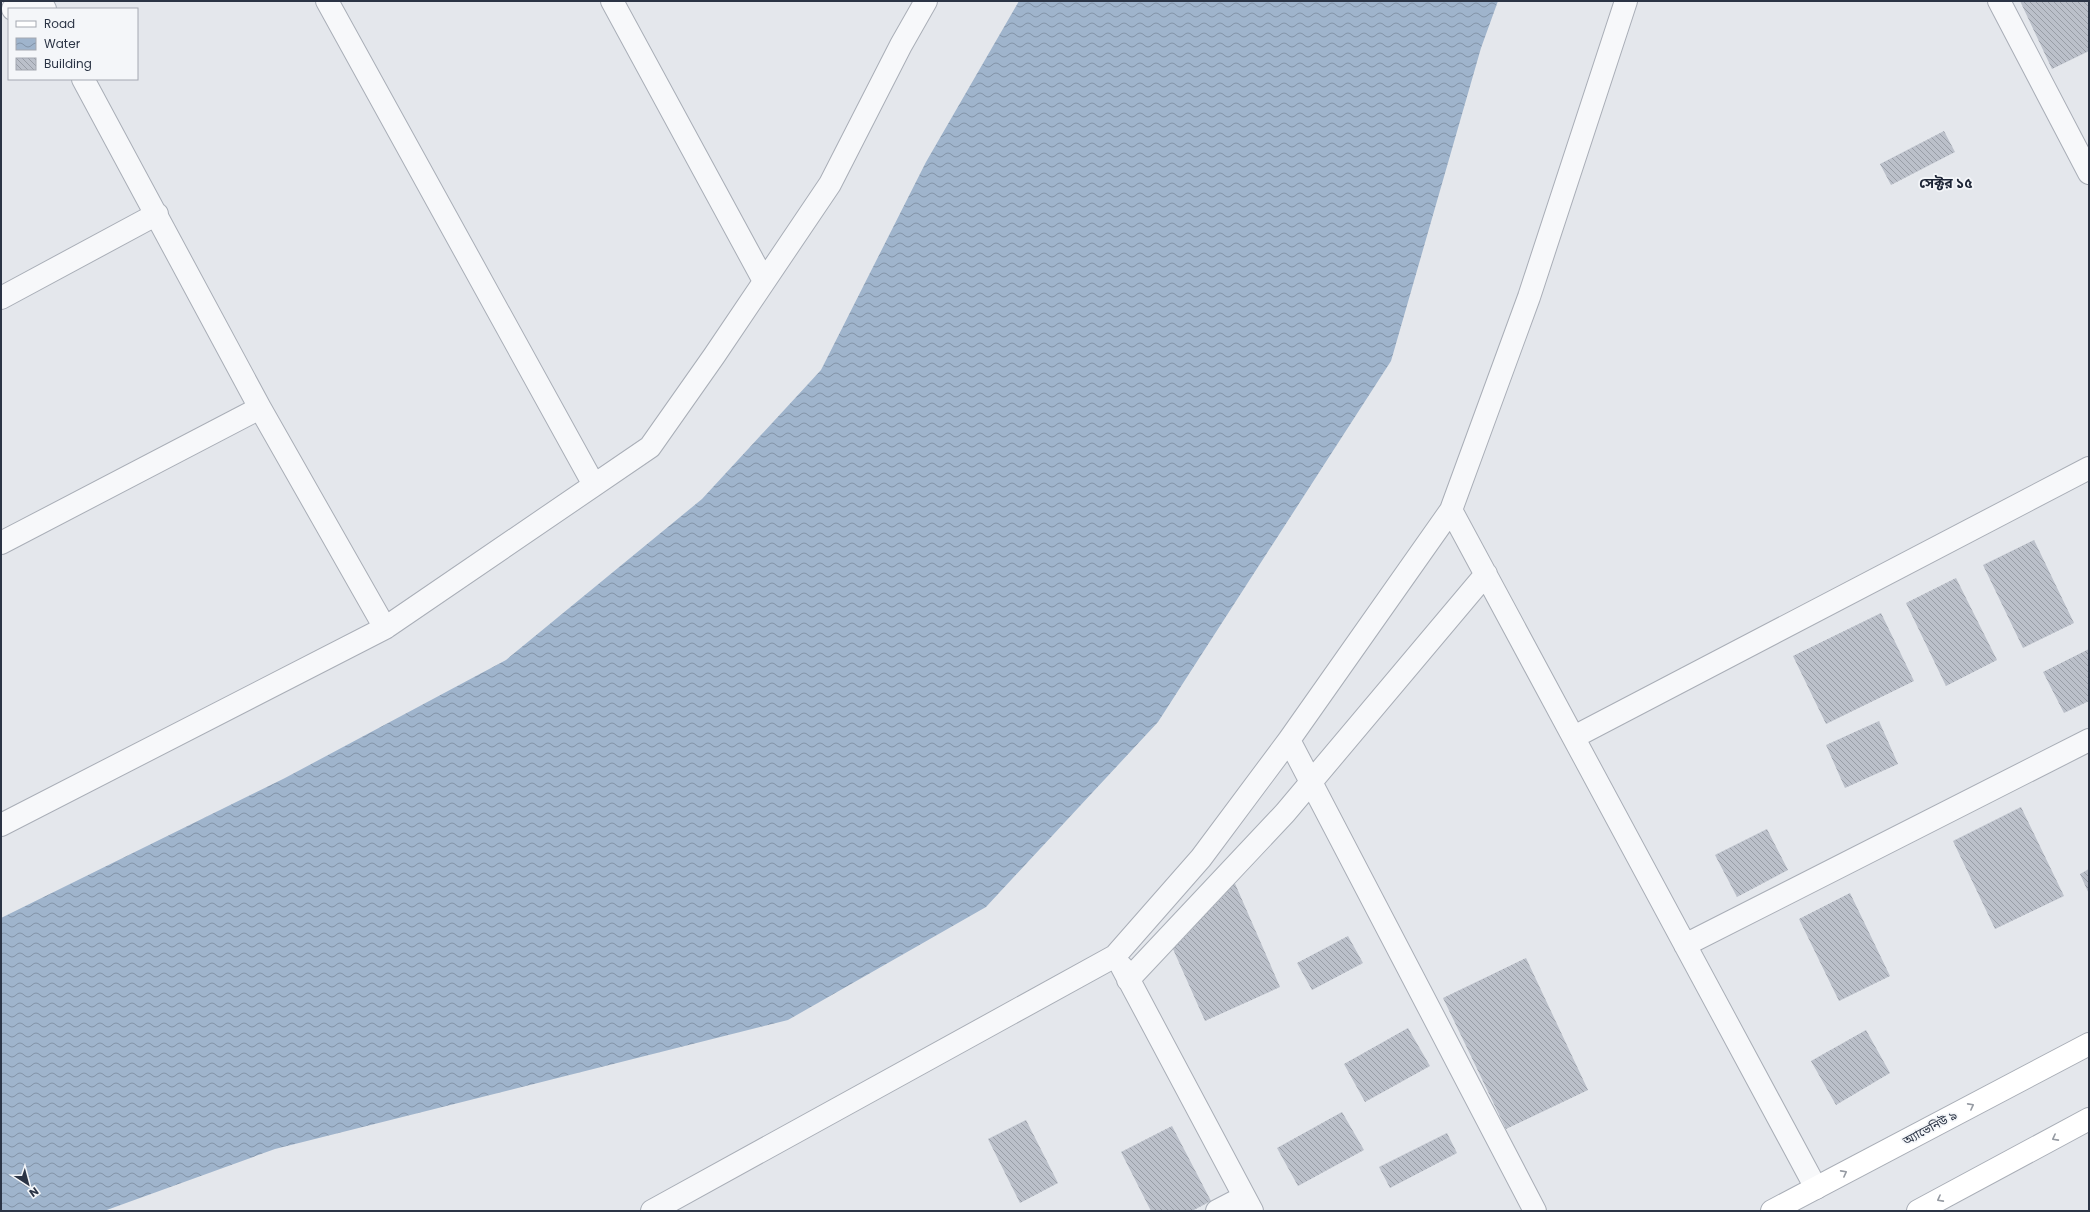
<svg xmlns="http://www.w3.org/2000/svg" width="2090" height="1212" font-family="Poppins,'Noto Sans Bengali',sans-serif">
<defs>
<pattern id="water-waves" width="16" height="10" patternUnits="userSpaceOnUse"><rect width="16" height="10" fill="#9fb4cc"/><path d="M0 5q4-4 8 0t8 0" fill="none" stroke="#8293a7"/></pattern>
<pattern id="building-back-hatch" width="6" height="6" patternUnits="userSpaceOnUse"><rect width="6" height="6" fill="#bbc0ca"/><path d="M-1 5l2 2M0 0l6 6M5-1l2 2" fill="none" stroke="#989da6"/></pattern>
</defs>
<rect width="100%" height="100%" fill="#e4e7ec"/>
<path fill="url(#water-waves)" d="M1019,1h479l-17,47 -90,313 -233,361 -172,185 -198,113 -513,129 -171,62h-103v-293l284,-140 221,-118 196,-161 119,-129 105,-208z"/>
<path fill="url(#building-back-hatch)" d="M2020,1h69v50l-37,18z
M1944,131l11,21 -64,33 -11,-21z
M2034,540l40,83 -51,25 -40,-83z
M1956,578l41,82 -51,26 -40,-83z
M1881,613l33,68 -88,43 -33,-68z
M2089,649v52l-25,12 -21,-41z
M1879,721l19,43 -53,24 -19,-43z
M2021,807l43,89 -69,33 -42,-88z
M1767,829l21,41 -51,27 -22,-42z
M2089,869v25l-9,-20z
M1233,879l47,108 -75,34 -36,-81z
M1850,893l40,83 -51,25 -40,-82z
M1348,936l15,27 -51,27 -15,-27z
M1526,958l62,132 -82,39 -63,-131z
M1408,1028l22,38 -65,36 -21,-38z
M1866,1030l24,43 -54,32 -25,-44z
M1342,1112l22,38 -66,36 -21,-38z
M1026,1120l32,63 -38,20 -32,-64z
M1172,1126l39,75 -19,10h-41l-30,-59z
M1447,1133l10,20 -67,35 -11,-21z"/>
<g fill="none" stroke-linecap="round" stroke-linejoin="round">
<defs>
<path id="street" d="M40,1l5,8
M327,1l267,484
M612,1l152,280
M1999,1l90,172
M13,9l15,-8
M83,79l177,329
M1,298l156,-84
M1451,510l365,678
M1,543l259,-135 125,220
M1574,737l515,-269
M1289,740l246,471
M1,825l384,-197 265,-181 64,-91 116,-172 71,-139 25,-44
M1685,945l404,-205
M1122,967l130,244
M1128,980l157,-167 201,-239
M652,1211l463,-255 86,-98 88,-118 162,-230 78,-213 97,-296
M1217,1211l27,-14"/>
<path id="secondary" d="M1772,1211l317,-167
M1918,1211l171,-92"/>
</defs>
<use href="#street" stroke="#a9aeb7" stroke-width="24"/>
<use href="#secondary" stroke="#a9aeb7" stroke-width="24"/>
<use href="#street" stroke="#f7f8fa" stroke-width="22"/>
<use href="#secondary" stroke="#fff" stroke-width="22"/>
</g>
<defs><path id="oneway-chevron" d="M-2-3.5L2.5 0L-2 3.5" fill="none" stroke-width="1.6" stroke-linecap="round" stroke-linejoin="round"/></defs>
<g stroke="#959aa2">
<use href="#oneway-chevron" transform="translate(1971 1106) rotate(-28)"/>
<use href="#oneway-chevron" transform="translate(2055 1138) rotate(152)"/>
<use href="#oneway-chevron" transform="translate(1844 1173) rotate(-28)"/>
<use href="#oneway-chevron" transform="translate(1940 1199) rotate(152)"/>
</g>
<g text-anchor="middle" stroke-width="3.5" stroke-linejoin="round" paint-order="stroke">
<g font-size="12" fill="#2b3445" stroke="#f4f6f9">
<text transform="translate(1930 1128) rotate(-28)" y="4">অ্যাভেনিউ ৯</text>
</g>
<g font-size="14" font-weight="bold" fill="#1d2536" stroke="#f4f6f9">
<text x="1946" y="188">সেক্টর ১৫</text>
</g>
</g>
<rect width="2090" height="1212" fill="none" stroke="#2b3445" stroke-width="4"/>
<rect x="8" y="8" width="130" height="72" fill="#f4f6f9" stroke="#a4a8b1"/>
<rect x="16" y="21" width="20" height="6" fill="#ffffff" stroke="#a4a8b1"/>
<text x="44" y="28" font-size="12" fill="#2b3445">Road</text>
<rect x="16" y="38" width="20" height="12" fill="url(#water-waves)" stroke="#a4a8b1"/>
<text x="44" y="48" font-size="12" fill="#2b3445">Water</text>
<rect x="16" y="58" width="20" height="12" fill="url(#building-back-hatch)" stroke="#a4a8b1"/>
<text x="44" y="68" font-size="12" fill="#2b3445">Building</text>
<g transform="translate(28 1184) rotate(144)" stroke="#f4f6f9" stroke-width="3" paint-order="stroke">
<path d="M0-3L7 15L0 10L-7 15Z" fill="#2b3445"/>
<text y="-6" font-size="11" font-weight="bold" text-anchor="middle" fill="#2b3445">N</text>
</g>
</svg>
